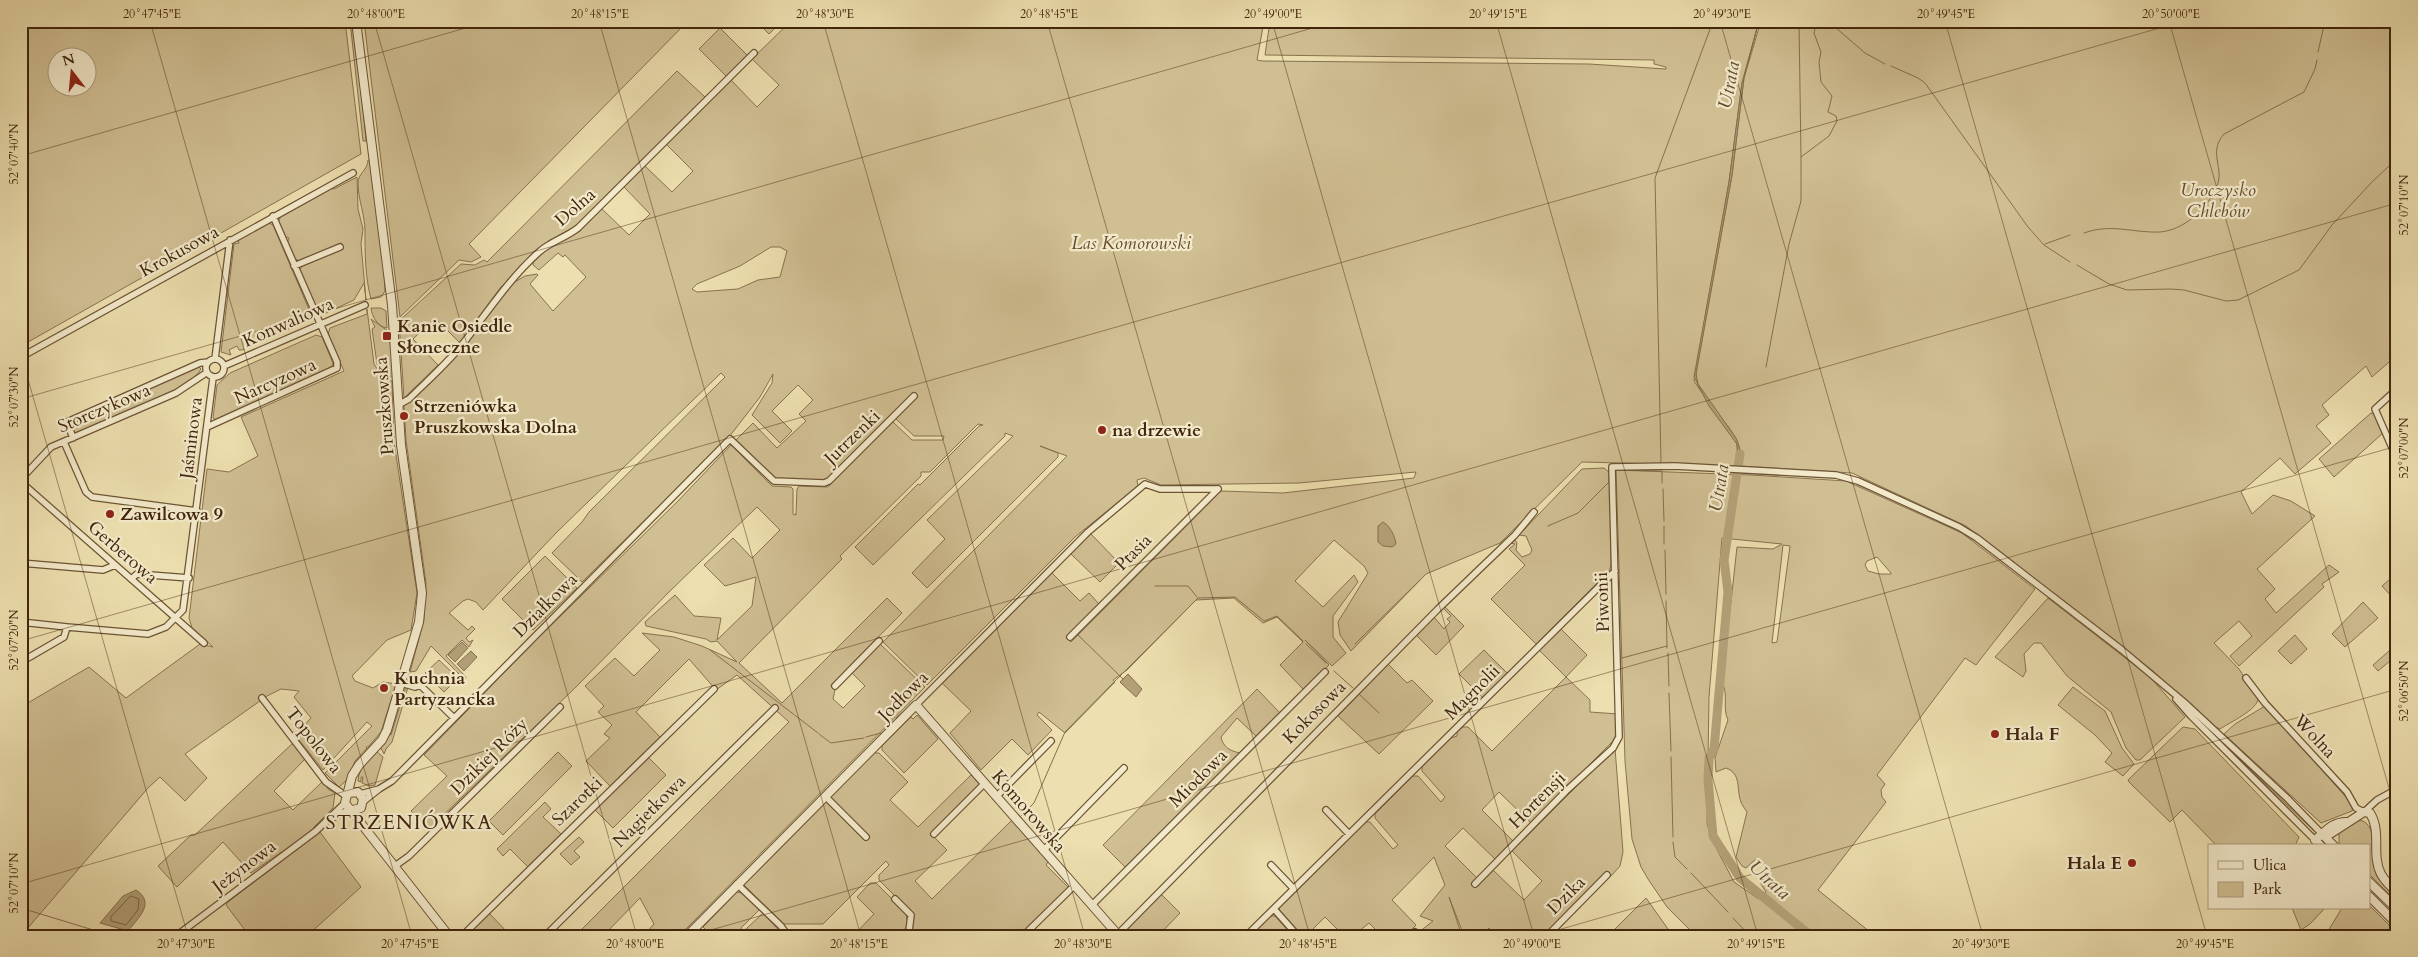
<svg xmlns="http://www.w3.org/2000/svg" width="2418" height="957" font-family="Cardo,serif">
<rect width="100%" height="100%" fill="#eddfaf"/>
<filter id="stains"><feTurbulence type="fractalNoise" baseFrequency=".004" numOctaves="4"/><feColorMatrix values="0 0 0 0 .2 0 0 0 0 .09 0 0 0 0 .02 0 0 0 .5 -.17"/></filter>
<radialGradient id="worn" r=".72"><stop offset=".6" stop-color="#630" stop-opacity="0"/><stop offset="1" stop-color="#630" stop-opacity=".3"/></radialGradient>
<path fill="#d0bf93" stroke="#887250" fill-rule="evenodd" d="M21,21h324l16,133 -340,192zM58,58h30v30h-30z
M350,21h5l11,120h-3z
M364,21h324l-219,223 12,13 -10,5 -12,-2 -59,57z
M756,21h26l-13,13z
M791,21h473l-7,39 6,1 326,3 77,5v-2l-12,-3v-4l-389,-5 5,-34h489l-17,62 -13,99 -35,199 43,63 1,22 -156,-4 -82,81 -74,31 -75,77 -11,-16 -2,-13 30,-49 -4,-7 -30,-26 -39,41 28,26 31,-32 4,7 -25,34v21l13,16 -14,13 -27,-26 24,25 -25,25 -24,-25 23,-23 -26,-25 -14,6 -29,-25 -38,2 -69,70 -14,10 2,2 -50,51 -26,-21 -2,3 15,15 -24,25 -16,-16 -31,31 -31,-37 21,-22 -29,-28 110,-110 28,28 9,-8 10,11 -32,33 4,5 150,-151 62,2 131,-15 2,-6 -117,11 -138,2 -17,-7 -7,2 1,6 -63,51 -148,148 -44,-43 184,-186 -27,-10 18,7v4l-131,131 -15,-15 33,-34 -18,-19 86,-84 -8,-3v3l-132,129 -18,-18 63,-63 2,1 59,-59 4,-1 -5,-1 -48,48h-9v4l-81,80 2,3 -103,104 43,40 105,-105 15,15 -71,72 4,5 -2,9 10,9 22,-22 -13,-13 28,-29 45,43 -246,249h-36l11,-12 -14,-26 -37,38h-28l214,-214 -52,-47 -21,15 -27,-31 -53,53 24,25 -50,49 -24,-25 24,-23 -6,-4 8,-9 -14,-13 6,-6 -19,-20 30,-28 19,18 26,-26 -18,-17 32,4 28,9 35,16 -20,-21 -6,1 -5,-3 -60,-13 -1,-4 30,-27 19,21 27,2 -4,22 35,-34 4,-29 -31,9 -21,-21 29,-27 19,20 28,-28 -23,-23 -87,84 -93,95 -148,143 -18,-18 36,-35 -23,-21 112,-115 143,-140 52,-55 41,41 19,1 2,2v25l3,1 1,-26 2,-3 29,1 65,-65 19,18h31l1,-4h-30l-18,-17 18,-18 -5,-4 -84,83h-50l-39,-40 17,-17 24,25 29,-27 -7,-7 14,-14 -15,-15 -26,26 20,20 -12,12 -28,-28 20,-32 1,-9 -13,23 -31,40 -147,145 -30,-29 30,-31 7,-10 136,-135 -4,-4 -164,159 -74,78 -7,-8 -8,-3 -5,2 -14,12 19,17 4,-4 3,3 -9,9 3,4 4,-2 -4,7 -7,-7 -16,16 20,21 -1,3 -34,-34 -15,25 -6,1 14,-52 2,-37 -20,-143 -2,-34 39,-39 70,-84 12,-7 12,-2 1,1 -8,9 23,27 33,-34 -21,-22 -2,2 -5,-4 -19,17 -6,-5 1,-5 16,-13 30,-16 22,-22 27,26 21,-21 -26,-27 21,-21 27,26 21,-21 -27,-27 65,-64 26,27 22,-22 -27,-26zM771,247h9l7,4 -7,26 -22,3 -20,9 -41,3 -5,-3 5,-5 43,-18z
M1761,21h636v334l-25,22 -6,-11 -44,39 7,10 -13,11 15,17 -36,31 -15,-16 -39,34 11,22 21,-19 18,6 24,15 -58,53 18,20 -10,10 11,14 53,-48 10,7 -17,12 2,3 -85,79 -9,-10 22,-20 -13,-15 -25,22 25,26 19,29c1,11 -29,25 -38,31l-8,-4 -60,-55 -186,-144 -114,-53 -112,-7c0,-5 1,-11 0,-16 -4,-25 -45,-52 -44,-77l36,-198 12,-97z
M720,28l27,27 -21,21 -27,-27z
M677,71l28,26 -129,129 -28,15 -48,47 -40,55 -25,-25 -22,21 25,26 -34,33 -5,-77 62,-57 14,1 9,-5 3,2z
M368,160h2l13,97 2,34 -4,6 -10,2c-6,-22 -6,-46 -6,-69 0,-14 -7,-31 -7,-47 0,-10 10,-13 10,-23z
M357,177l1,32 5,20 -2,15 5,56 -2,-17 -10,17 -30,14 -7,-3 -17,-41 2,-5 40,-17 -1,-5 -41,18 -5,-2 -8,-17 2,-3 -1,-2 -3,1 -7,-16 3,-6 47,-28 6,1z
M269,223l4,2 38,89 -2,6 -44,19 -1,-2 -3,1 1,3 -20,9h-3l-2,-4 -8,4 2,5 -10,-3 13,-108 5,-1 -1,-3z
M371,308h10l5,3 1,17c-9,-1 -15,-11 -16,-20z
M367,309l7,55c4,9 14,9 18,18l2,60 23,151 -6,37 -24,10 -35,36 3,5 18,7 10,-6 13,2 -15,48 -13,15h-2l1,1 -12,13 -8,19 -8,7 -14,-14 47,-47 -5,-4 -44,48 -28,-35 16,-17 -17,-21 5,-6 -18,-2 -14,7 -82,58 22,24 -22,23 -25,-24 -12,11 -127,148v-229l68,-40 37,31 74,-54 13,3 -21,-19 -3,-10 18,-149 22,3 29,-16 -17,-39 103,-46 -16,-37 2,-6 37,-14z
M371,319l17,12 -1,6 2,1 3,14 1,26 -12,-8 -4,-6 -5,-35 3,-2z
M316,335l6,2 11,26 -2,6 -115,51 -3,-2 4,-33 13,-12z
M198,366l3,3c-11,22 -97,53 -122,65l-7,-1 -3,-8 2,-3z
M2371,413l4,1 8,19 -49,44 -15,-18z
M1604,468l6,5 1,93 -2,5 -73,73 -45,-45 34,-34 -16,-16 6,-5 -5,-1 5,-3 2,3 -1,7 6,7 8,-3 2,-4 -6,-14 -7,-1 63,-66z
M1616,470l135,5 95,6 116,52 73,56 -59,76 -11,-7 -88,117 8,9 -4,6 1,7 4,5 -68,88 57,46h-179l-29,-29 -19,-28 -7,-12 -9,-28 -7,-78zM1722,538l60,6 -9,5 -36,-2 -15,136c7,11 0,25 6,37l-13,38 1,14 10,-4c16,6 10,21 15,34 1,3 4,7 6,10l-11,45 6,9 4,2 10,-9 11,9 -6,16 5,8 -7,7 -25,-17 -20,-38 -7,-20 2,-127zM1783,545l7,1 -13,96 -5,1zM1877,557l14,16v1h-12l-11,-3 -3,-6 2,-4z
M1091,534l28,29 -19,19 -29,-28z
M545,556l32,32 -44,42 -31,-31z
M2397,573v28h-1l-14,-15z
M2048,598l103,80 34,39 -45,43h-4l-10,-12 -15,-36 -44,-36 -26,-33h-7l-10,11 2,17 -3,6 -28,-20z
M2363,602l15,16 -33,29 -13,-13z
M1445,607l19,19 -28,29 -20,-20 18,-18 10,12 6,-7 -3,-3 4,-3 -8,-8z
M1561,629l26,26 -21,22 24,23v12l28,2v17l-2,7 -85,85 -32,-31 -17,18 31,31 -18,18 -32,-31 -18,18 32,32 -5,5 5,4 16,-17 31,30 18,-19 -30,-30 103,-103 8,104 -3,14 -9,10 -4,-4 -64,64h-47l-7,-8 -8,8h-17l-15,-39 13,39h-48l19,-15 -13,-5 25,-31 -11,-28 -42,43 24,25 -10,11h-24l-13,-13 -16,13h-9l-19,-19 -19,19h-5l-22,-24v-4l87,-86h4l23,27 5,-4 -23,-27v-4l38,-38h5l23,26 4,-5 -23,-26v-4l29,-29 6,-2v-4l6,-5h5l24,24 74,-74 -27,-27z
M2295,635l12,14 -16,15 -13,-13z
M2397,644v11l-19,16 -5,-6z
M1484,650l23,23 -24,25 -24,-24z
M439,660l19,18 -14,14 -19,-19z
M1388,664l19,19 5,-3 21,21 -54,53 -41,-38z
M406,686l2,1 -16,55 -6,7 -2,5 -4,-8 9,-12 2,1z
M2073,687l32,24 17,37 12,16 -11,12 -18,-14 7,-9 -17,-18 -37,-30z
M1257,689l23,24 -23,24 -20,-19 -16,19c2,10 9,14 19,16l-114,115 -23,-23z
M2265,706l88,99 -1,6 -31,12 -97,-89 11,-10z
M917,715l21,24 -34,34 -22,-23v-4l29,-29 2,2z
M2183,727l12,2 104,108 -4,9h-78l-35,-36 -12,12 -41,-40 -1,-2z
M294,742l11,17 -31,32 19,19 30,-29 5,8 7,4 -2,15 -20,20 1,2 -63,43 -28,-31 -46,45 -19,-21 33,-31h4z
M376,751l7,6 -8,28 -6,1 -7,-3 1,-6h-2v5l-3,-1c1,-14 9,-20 18,-30z
M558,752l14,14 -69,69 -14,-14z
M874,753h5l29,29 -18,18 28,27 53,-52 9,10 -49,49 16,16 -32,31 17,18 80,-79 36,42 -2,3 23,23 -48,48h-97l-12,-6 1,-16 -34,-34v-5l10,-10 -3,-4 -63,63h-39l-40,-39 82,-83 39,39 5,-5 -40,-39z
M648,757l18,18 -53,53 -19,-19z
M2241,761l42,37 30,32z
M545,802l6,7 -8,8 18,17 -33,33 -18,-18 -7,7 -6,-7z
M2357,820c23,0 14,40 19,54 4,9 14,16 21,23v5l-28,-28v-28h-28l-2,-3v-11z
M320,832l41,55 -54,49h-61l2,-2 -22,-29 2,-3z
M579,837l5,5 -10,9 6,6 -9,8 -11,-11z
M870,883h6l30,30 2,13 -11,10h-44l21,-22 -17,-17z
M737,892l6,1 16,17 -18,18 1,3h2l19,-18 21,23h-72l-9,-9z
M1160,893l20,20 -22,23h-34v-5z
M1646,898l27,38h-65z
M2369,905l28,28v3h-72l17,-28h27z
M2292,908h33l-15,16 -9,6z
M489,913l19,20 -2,3h-40z
M1271,916h4l18,20h-42z
M797,931l34,1 4,4h-43z"/>
<path fill="#b3a078" stroke="#856f4d" d="M1759,21l-15,57 -12,97 -36,199 2,10 38,54 4,12v16h-2l-1,-22 -28,-38 -15,-29 35,-195 13,-99z
M1383,522c7,4 12,14 13,22l-4,3 -9,-1 -5,-4v-16z
M462,642l6,6 -13,14 -7,-7z
M471,651l6,6 -13,14 -7,-7z
M1128,674l14,15 -6,8 -16,-15z
M136,890c20,13 2,28 -8,41l-28,-8 23,-27z"/>
<g fill="none" stroke-linecap="round" stroke-linejoin="round">
<path stroke="#7a6242" stroke-width="1" d="M131,896l8,3 -1,11 -12,15 -15,-4v-4z"/>
<path stroke="#856f4d" stroke-width="1" d="M1799,21l2,136
M1828,21l37,32 20,11
M2318,52l7,-31
M1891,66l27,12 7,5 103,144 16,18 26,17
M2084,233c28,-10 48,0 76,-1 24,-2 47,-23 56,-44 10,-19 -9,-35 8,-54l80,-42 11,-23 2,-9
M2045,244l25,-9
M2077,265l32,19 18,6 43,-1 14,1 42,11 12,-1 61,-30 33,-45 39,-42 19,-18
M1766,367l23,-123 12,-43v-44l28,-21 8,-15 -1,-5 -8,-4 4,-16 -11,-14 -2,-20 2,-10 -7,-19 3,-12
M1661,463l-6,-285 58,-157
M1619,470l43,1
M1662,472v11
M1663,489l1,32
M1548,526l30,-13 31,-31v-12
M1664,526v18
M1665,550l1,44
M1155,586h33l9,11
M1666,601l1,47
M1077,634l43,42 78,-78 37,-1 29,24 13,-5 26,25
M1306,644l20,19
M1355,644l65,-64
M710,650l108,83
M1668,653l1,33
M1622,658l45,-12
M1334,671l19,17
M1669,693l2,58
M1359,694l20,19
M922,706l6,6
M931,715l2,3
M896,718l16,-14
M937,723l2,2
M885,729l8,-6
M943,729l3,4
M819,734l12,9 33,-5
M948,736l6,6
M866,737l15,-4
M958,746l14,17
M1671,757l2,80
M985,778l4,4
M1004,800l10,10
M1017,813l27,32
M1020,817l14,-14 31,-71 55,-56 3,3
M1673,842l2,15 12,12
M1691,873l37,39
M21,908l92,28
M1733,918l17,18"/>
<path stroke="#b3a078" stroke-width="9" d="M1740,454l-16,106 4,32 -14,157 -5,9 -1,22 5,56 27,42 71,58"/>
<defs>
<path id="minor" d="M294,266l46,-19
M21,357l332,-184
M206 368a9 9 0 1 1 18 0a9 9 0 1 1-18 0Z
M215,359l15,-119
M224,366l141,-61
M2397,389l-22,20 22,50
M398,405l11,-6c19,-19 40,-37 56,-58 24,-31 45,-63 74,-89 11,-10 26,-14 39,-24l176,-175
M207,427l130,-59v-6l-64,-146
M73,438l-6,-16 133,-59 8,-1
M64,442l22,50 6,5 105,14
M21,479l30,-32 125,-54 30,-20
M21,482l183,161
M21,563l82,7 12,-5
M131,579l6,-5 52,4
M21,622l46,5
M1070,637l148,-148
M21,662l43,-25 3,-10 81,7 18,-7 17,-17 30,-232
M2246,678l19,25 82,89 9,16 8,4 13,-12 20,-11
M401,683l14,4 5,-2 34,33
M835,686l44,-45
M262,698l64,84 20,14
M2176,699l15,17 124,124
M916,705l172,-173 57,-48 15,5h58
M360,794l19,-5 13,-8 338,-342 44,42 50,2 5,-2 85,-85
M825,796l41,41
M997,796l54,-55
M364,801l15,-12
M1326,810l23,24
M329,820l21,-11
M934,834l51,-51
M1043,851l81,-83
M1271,865l23,24
M395,866l14,-10 151,-149
M737,884l44,42 7,10
M1475,884l91,-93 47,-43 6,-11 -7,-270 63,-1 161,9 22,6 101,46 18,11 145,112 62,52 103,96 35,36
M895,899l16,16 -2,16 -5,5
M1092,905l233,-233
M1274,909l24,27
M1118,934l320,-325 77,-74 19,-23
M176,936l140,-105 29,-28
M462,936l252,-247
M545,936l230,-228
M1023,936l51,-50
M1246,936l369,-365
M1412,936l3,-4
M1547,936l60,-61"/>
<path id="tertiary" d="M356,21l36,284 9,140 21,148 -3,29 -32,108 -5,10 -23,25 -7,11 -7,27 104,133
M349,793l9,-1 5,7 -2,9 -8,2
M2322,834h8l34,-22 6,1c12,19 1,42 11,61 4,7 10,13 16,18
M2322,834l12,12
M2321,846l-6,-6c10,-8 17,-18 31,-18
M2369,882l28,27
M2369,896l28,28
M687,936l229,-231 203,231"/>
</defs>
<use href="#minor" stroke="#6c5435" stroke-width="8"/>
<use href="#tertiary" stroke="#6c5435" stroke-width="10"/>
<use href="#minor" stroke="#f3eacb" stroke-width="5.5"/>
<use href="#tertiary" stroke="#f3eacb" stroke-width="8"/>
</g>
<path fill="none" stroke="#41250c" stroke-width="1" stroke-opacity="0.45" d="M150,21l262,915M374,21l263,915M599,21l262,915M823,21l262,915M1047,21l263,915M1272,21l262,915M1496,21l262,915M1720,21l263,915M1945,21l262,915M2169,21l228,795M2393,21l4,12M21,156l469,-135M21,355l167,581M21,399l1316,-378M21,641l2163,-620M21,884l2376,-681M690,936l1707,-490M1537,936l860,-247M2384,936l13,-4"/>
<g fill="#8f2418" stroke="#f3eacb" stroke-width="2">
<rect x="382" y="331" width="10" height="10" rx="2.5"/>
<circle cx="404" cy="416" r="5"/>
<circle cx="1102" cy="430" r="5"/>
<circle cx="110" cy="514" r="5"/>
<circle cx="384" cy="688" r="5"/>
<circle cx="1995" cy="734" r="5"/>
<circle cx="2132" cy="863" r="5"/>
</g>
<g text-anchor="middle" stroke-width="4.5" stroke-linejoin="round" paint-order="stroke">
<g font-size="18" font-style="italic" fill="#654c2e" stroke="#f3eacb">
<text x="2218" y="196">Uroczysko<tspan x="2218" dy="21">Chlebów</tspan></text>
<text x="1131" y="249">Las Komorowski</text>
</g>
<g font-size="18" fill="#41250c" stroke="#f3eacb">
<text transform="translate(575 207) rotate(-41)" y="6">Dolna</text>
<text transform="translate(179 251) rotate(-29)" y="6">Krokusowa</text>
<text transform="translate(288 322) rotate(-24)" y="6">Konwaliowa</text>
<text transform="translate(275 381) rotate(-24)" y="6">Narcyzowa</text>
<text transform="translate(384 406) rotate(-94)" y="6">Pruszkowska</text>
<text transform="translate(104 408) rotate(-23)" y="6">Storczykowa</text>
<text transform="translate(852 437) rotate(-44)" y="6">Jutrzenki</text>
<text transform="translate(191 438) rotate(-83)" y="6">Jaśminowa</text>
<text transform="translate(123 552) rotate(41)" y="6">Gerberowa</text>
<text transform="translate(1133 552) rotate(-45)" y="6">Ptasia</text>
<text transform="translate(1602 602) rotate(-92)" y="6">Piwonii</text>
<text transform="translate(545 605) rotate(-45)" y="6">Działkowa</text>
<text transform="translate(1472 692) rotate(-45)" y="6">Magnolii</text>
<text transform="translate(903 696) rotate(-45)" y="6">Jodłowa</text>
<text transform="translate(1314 712) rotate(-45)" y="6">Kokosowa</text>
<text transform="translate(2315 736) rotate(47)" y="6">Wolna</text>
<text transform="translate(314 740) rotate(52)" y="6">Topolowa</text>
<text transform="translate(489 756) rotate(-45)" y="6">Dzikiej Róży</text>
<text transform="translate(1198 778) rotate(-45)" y="6">Miodowa</text>
<text transform="translate(1537 800) rotate(-45)" y="6">Hortensji</text>
<text transform="translate(577 801) rotate(-44)" y="6">Szarotki</text>
<text transform="translate(649 811) rotate(-45)" y="6">Nagietkowa</text>
<text transform="translate(1029 811) rotate(49)" y="6">Komorowska</text>
<text transform="translate(244 866) rotate(-37)" y="6">Jeżynowa</text>
<text transform="translate(1566 895) rotate(-45)" y="6">Dzika</text>
</g>
<g font-size="18" font-weight="bold" fill="#41250c" stroke="#f3eacb" text-anchor="start">
<text x="397" y="332">Kanie Osiedle<tspan x="397" dy="21">Słoneczne</tspan></text>
<text x="414" y="412">Strzeniówka<tspan x="414" dy="21">Pruszkowska Dolna</tspan></text>
<text x="1112" y="436">na drzewie</text>
<text x="120" y="520">Zawilcowa 9</text>
<text x="394" y="684">Kuchnia<tspan x="394" dy="21">Partyzancka</tspan></text>
<text x="2005" y="740">Hala F</text>
<text x="2122" y="869" text-anchor="end">Hala E</text>
</g>
<g font-size="19" font-style="italic" fill="#634a2c" stroke="#f3eacb">
<text transform="translate(1728 85) rotate(-79)" y="7">Utrata</text>
<text transform="translate(1718 488) rotate(-81)" y="7">Utrata</text>
<text transform="translate(1770 879) rotate(42)" y="7">Utrata</text>
</g>
<g font-size="20" letter-spacing="1" fill="#41250c" stroke="#f3eacb">
<text x="409" y="829">STRZENIÓWKA</text>
</g>
</g>
<rect width="2418" height="957" fill="none" stroke="#eddfaf" stroke-width="55"/>
<rect x="2208" y="844" width="162" height="65" fill="#f3eacb" stroke="#ac9b7f"/>
<rect x="2218" y="861" width="25" height="8" fill="#f3eacb" stroke="#ac9b7f"/>
<text x="2253" y="870" font-size="15" fill="#41250c">Ulica</text>
<rect x="2218" y="882" width="25" height="15" fill="#d0bf93" stroke="#ac9b7f"/>
<text x="2253" y="894" font-size="15" fill="#41250c">Park</text>
<g transform="translate(72 72) rotate(344)"><circle r="24" fill="#f3eacb" stroke="#ac9b7f"/>
<path d="M0-4L9 19L0 12L-9 19Z" fill="#8f2418"/>
<text y="-8" font-size="14" font-weight="bold" text-anchor="middle" fill="#41250c">N</text>
</g>
<rect x="28" y="28" width="2362" height="902" fill="none" stroke="#41250c" stroke-width="2"/>
<g font-size="12" text-anchor="middle" fill="#41250c">
<text x="152" y="18">20°47'45"E</text>
<text x="376" y="18">20°48'00"E</text>
<text x="600" y="18">20°48'15"E</text>
<text x="825" y="18">20°48'30"E</text>
<text x="1049" y="18">20°48'45"E</text>
<text x="1273" y="18">20°49'00"E</text>
<text x="1498" y="18">20°49'15"E</text>
<text x="1722" y="18">20°49'30"E</text>
<text x="1946" y="18">20°49'45"E</text>
<text x="2171" y="18">20°50'00"E</text>
<text transform="translate(14 154) rotate(-90)" y="4">52°07'40"N</text>
<text transform="translate(2404 205) rotate(-90)" y="4">52°07'10"N</text>
<text transform="translate(14 397) rotate(-90)" y="4">52°07'30"N</text>
<text transform="translate(2404 448) rotate(-90)" y="4">52°07'00"N</text>
<text transform="translate(14 640) rotate(-90)" y="4">52°07'20"N</text>
<text transform="translate(2404 691) rotate(-90)" y="4">52°06'50"N</text>
<text transform="translate(14 883) rotate(-90)" y="4">52°07'10"N</text>
<text x="186" y="948">20°47'30"E</text>
<text x="410" y="948">20°47'45"E</text>
<text x="635" y="948">20°48'00"E</text>
<text x="859" y="948">20°48'15"E</text>
<text x="1083" y="948">20°48'30"E</text>
<text x="1308" y="948">20°48'45"E</text>
<text x="1532" y="948">20°49'00"E</text>
<text x="1756" y="948">20°49'15"E</text>
<text x="1981" y="948">20°49'30"E</text>
<text x="2205" y="948">20°49'45"E</text>
</g>
<rect width="100%" height="100%" filter="url(#stains)"/>
<rect width="100%" height="100%" fill="url(#worn)"/>
</svg>
